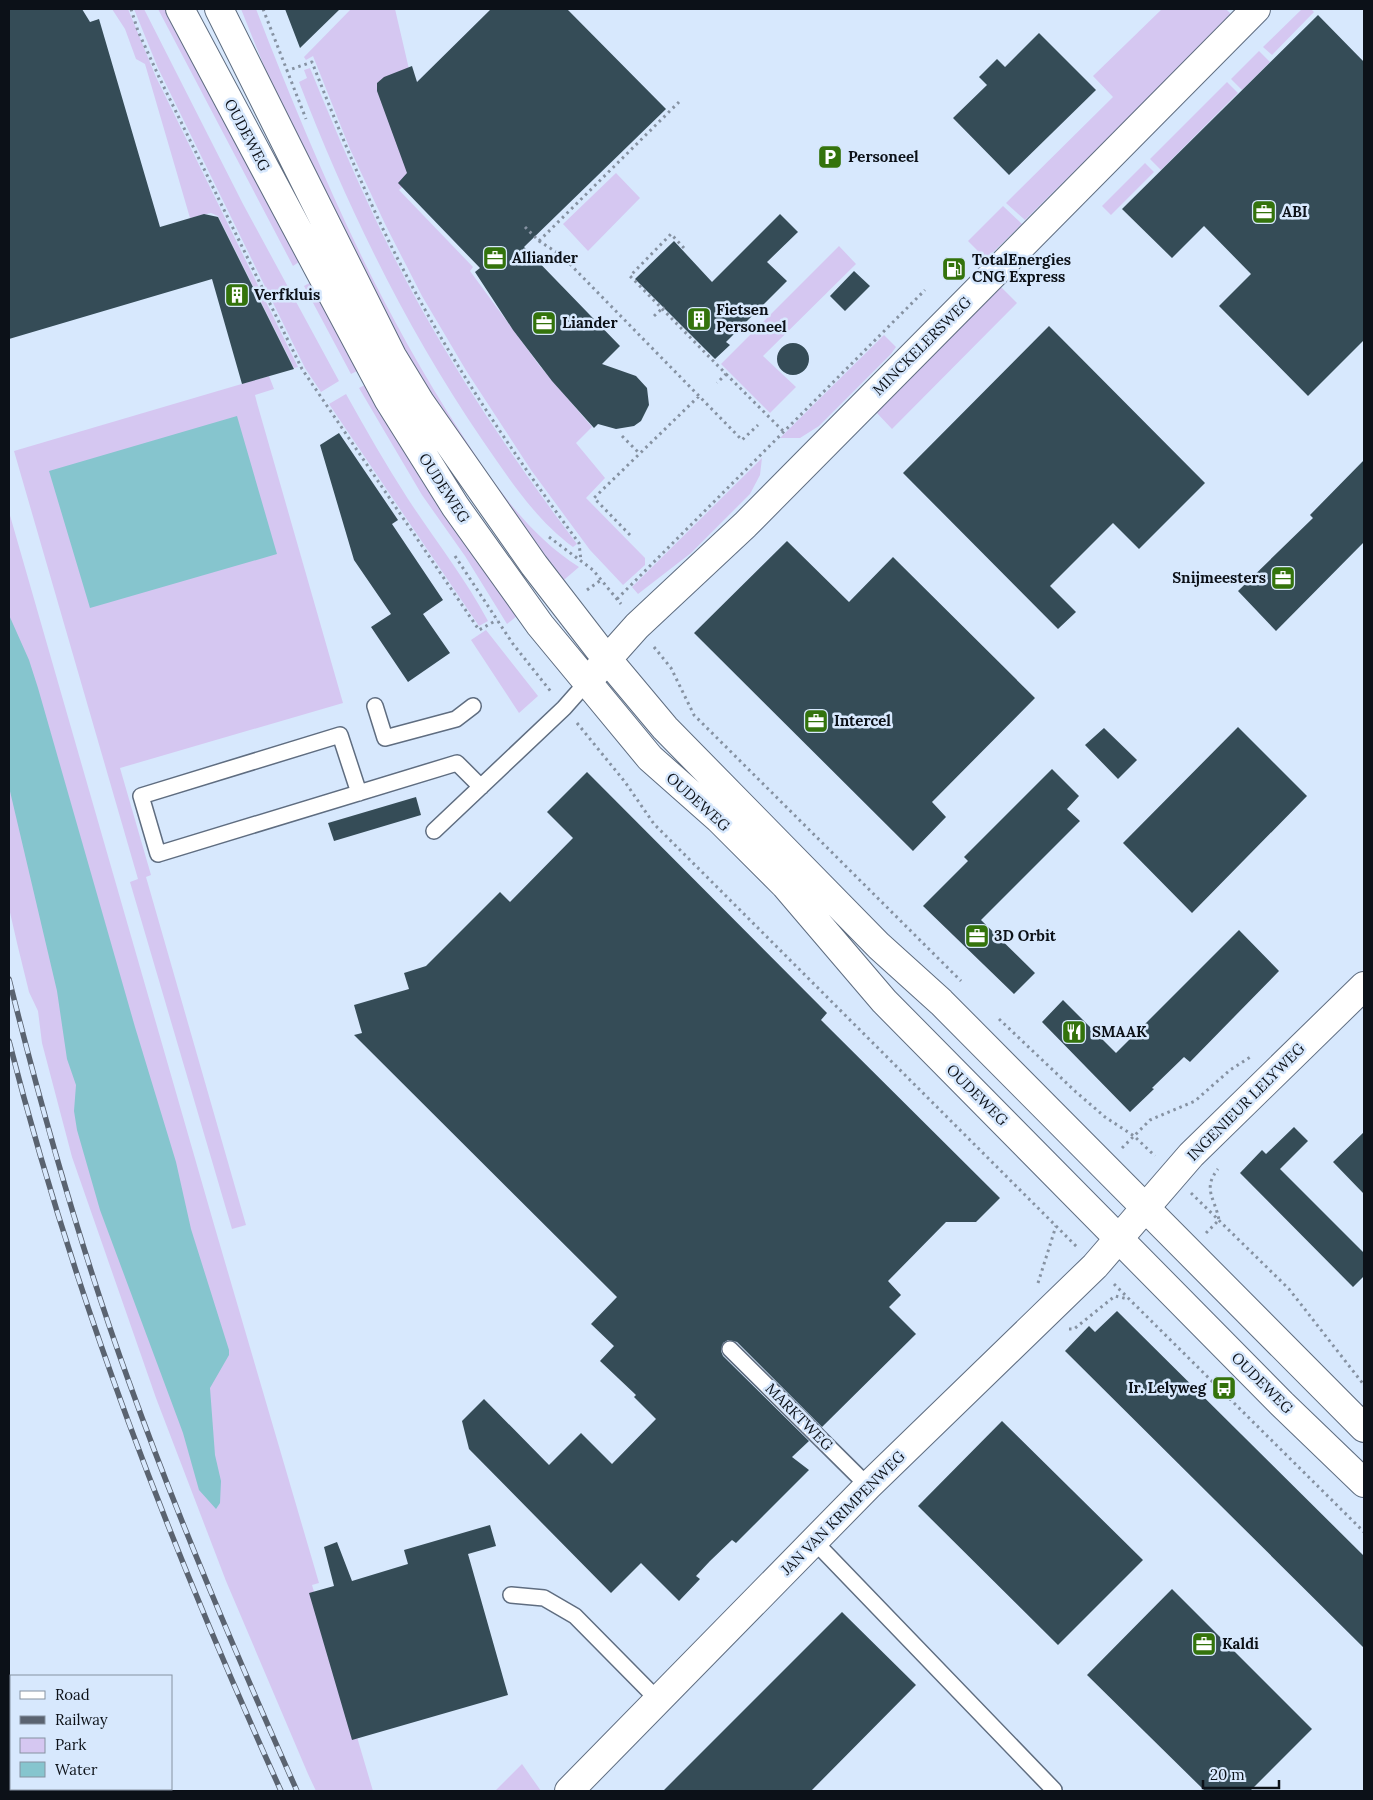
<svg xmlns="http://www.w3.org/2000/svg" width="1373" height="1800" font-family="Lora,serif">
<rect width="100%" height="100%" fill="#d7e8fd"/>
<path fill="#d5c7f1" d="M112,9h16l28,68 142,290 -4,1 -76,-152 -7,-3 -21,5 -45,-154 -9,-5 -11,-30z
M134,9h10l99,195 96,177 -18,11 -16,-24 -147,-300z
M158,9h14l85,156 -2,14 44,83 -6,4z
M241,9h15c57,147 118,291 205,424 33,51 66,101 118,134l-21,18 -153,-228 -118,-234z
M351,9h44l17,73 1,95 -14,13 74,77 -3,4 69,94 53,62 -16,16 29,35 -19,20 59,60v7l-22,20 -33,-35 -59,-80 -64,-98 -45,-76 -36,-70 -36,-77 -37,-93 -7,4 -2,-3z
M1162,9h64l6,6 -207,205 -19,-17 107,-106 -20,-21z
M1302,9h9l3,3 -42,43 -9,-8z
M1259,51l11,11 -28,28 -11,-11z
M310,68c33,81 68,163 111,240 46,82 99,161 156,236l-4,3c-38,-28 -63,-67 -90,-106 -76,-111 -136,-234 -184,-359l8,-4 -3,-8z
M1227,82l11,11 -77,77 -11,-11z
M1145,163l9,9 -43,43 -9,-9z
M616,173l24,25 -52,53 -25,-27z
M1003,206l19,18 -36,35 -18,-18z
M839,246l17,18 -93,92 33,31 -26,26 -49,-49z
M319,278l44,90 -12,6 -47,-88z
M1001,287l16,16 -125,126 -16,-17 3,-8z
M884,335l12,12 -5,7 -72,72 -19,12h-20z
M269,376l5,13 -19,6 2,8 86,300 -223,65 31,107 -5,2 100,348 -14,4 -102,-347 8,-3 -124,-428z
M371,382l151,230 -15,12 -42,-68 -43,-61 -63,-107z
M346,394c20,36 40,71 62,105 27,41 57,79 80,122l-9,5 -150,-222z
M762,458l-2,17 -10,19 -59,59 -53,41 -6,-7z
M9,512l206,716 104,355 -7,2 61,206h-57l-8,-17 -82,-193 -70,-183 -84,-241 -30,-114 -4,-32 -9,-19 -12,-49 -8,-35z
M486,630l52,66 -19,17 -48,-73z
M522,1764l19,27h-46z"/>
<path fill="#86c5ce" d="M237,416l40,138 -187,54 -41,-137z
M9,615l20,45 9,28 97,339 41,135 15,67 38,121v5l-19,33 5,67 6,26 -1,22 -4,6 -17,-19 -16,-57 -83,-223 -23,-80 -3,-19 2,-26 -9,-26 -10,-68 -48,-204z"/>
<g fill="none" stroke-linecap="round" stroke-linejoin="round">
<path stroke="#86c5ce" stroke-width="26" d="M9,1714l2,4
M54,1789l2,2"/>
</g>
<path fill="#354c57" d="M9,9h73l8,13 9,-3 61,208 44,-13 14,3 76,152 -52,15 -30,-105 -203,60z
M285,9h55l-40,39z
M491,9h76l99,100 -142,138 96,99 -18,18 34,12 11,12 2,17 -8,16 -7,5 -18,3 -18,-5 -4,4 -42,-47 -39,-51 -38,-58 5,-4 -82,-85 9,-10 -30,-82v-8l7,-6 28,-11 5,16z
M1318,15l46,47v278l-56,56 -89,-90 32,-32 -47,-48 -32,32 -50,-49z
M1039,33l57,57 -87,85 -56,-57 34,-33 -8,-8 18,-18 8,8z
M780,214l18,18 -31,30 20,19 -61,61 4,3 -15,14 -80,-80 39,-38 38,41z
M854,271l16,15 -25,25 -15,-15z
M1049,326l156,157 -66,66 -26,-26 -63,63 26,26 -18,17 -155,-156z
M777 359a16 16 0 1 1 32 0a16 16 0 1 1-32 0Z
M339,433l59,87 -6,4 51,76 -20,14 27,39 -42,29 -37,-55 20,-13 -37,-54 -34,-115z
M1364,460v82l-88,89 -38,-40 75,-73 -3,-3z
M787,541l62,61 44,-45 142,141 -103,104 14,15 -33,34 -219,-218z
M1238,727l69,69 -115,117 -69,-70z
M1104,728l33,32 -19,19 -33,-34z
M1052,769l27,27 -12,13 13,12 -99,99 54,53 -21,21 -91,-88 45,-45 -4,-4z
M587,772l240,241 -6,7 179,178 -24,24h-30l-58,59 13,14 -12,12 27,27 -94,93 -85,-85 -9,-2 -5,3 -2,8 2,5 86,85 -17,16 17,13 -73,73 -4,-3 -22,21 -14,15 4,3 -21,22 -38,-38 -30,30 -142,-144 -7,-28 22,-22 65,66 32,-32 31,31 44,-45 -22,-22 2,-2 -36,-34 14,-15 -23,-22 26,-27 -263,-262 8,-2 -8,-28 55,-16 -5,-16 22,-7 74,-74 10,10 63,-64 -26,-26z
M416,797l5,18 -87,26 -6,-18z
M1239,930l40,41 -89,91 -6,-5 -32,31 2,1 -24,23 -88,-90 21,-22 53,53z
M1294,1127l14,14 -28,28 84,84v23l-11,11 -113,-114 22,-23 4,4z
M1364,1132v62l-31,-32z
M1117,1311l247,245v92l-299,-297 24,-25 6,6z
M1002,1421l141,139 -85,85 -140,-139z
M490,1525l6,21 -28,8 40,141 -156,45 -43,-147 25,-7 -10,-39 13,-5 15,39 56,-17 -4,-14z
M1172,1589l140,140 -62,62h-45l-118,-116z
M842,1612l74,73 -105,106h-148z"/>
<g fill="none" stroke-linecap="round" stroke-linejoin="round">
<defs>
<path id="service" d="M375,706l10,32 71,-19 17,-13
M359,793l-19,-58 -199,61 17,58 299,-91 24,24
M434,831l130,-123 23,-26
M730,1349l138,137
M814,1541l240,249 -1,1
M511,1595l33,3 31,18 83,84"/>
<path id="minor" d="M587,682l50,-56 108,-101 511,-516
M569,1791l299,-305 227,-220 96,-111 173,-169"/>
<path id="primary" d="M180,9l208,390 67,107 85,119 110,133 69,61 66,66 99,116 398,403 82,79
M219,9l173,347 28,46 114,163 64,83 67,80 214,218 62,56 423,426"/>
</defs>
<use href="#service" stroke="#5f6d80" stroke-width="18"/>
<use href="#minor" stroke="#5f6d80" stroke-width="30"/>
<use href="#primary" stroke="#5f6d80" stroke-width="30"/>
<path stroke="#8692a2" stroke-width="3" stroke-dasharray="2.5 4" stroke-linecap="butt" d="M131,9l7,22 21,46 143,292 177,261 18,-10
M263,9l43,110
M286,71l26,-9c22,56 45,112 71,167 53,111 123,215 196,314l2,18
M525,227l14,14 22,14 181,185 16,-15
M539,241l140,-139
M684,248l-13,-14 -41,42 96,98 -9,9
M654,316l10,-9
M726,374l57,57
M622,436l18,18
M630,535l-36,-37 105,-102
M549,537l44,33 28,34
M455,556l58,88 39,49
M587,590l14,-10
M617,599l308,-309
M654,647l17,21 23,47 267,266
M577,723l48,59 29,42 424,424
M999,1019l77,73 29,25 29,19 21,20
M1122,1148l28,-28 45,-19 35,-31 22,-14
M1191,1193l98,96 75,96
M1206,1233l13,-13c-4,-22 -17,-31 -1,-51
M1038,1283l18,-57
M1114,1284l250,248
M1069,1329h5l41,-33 13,3"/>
<use href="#service" stroke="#fff" stroke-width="15"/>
<use href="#minor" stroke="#fff" stroke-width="28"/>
<use href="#primary" stroke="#fff" stroke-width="28"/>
<defs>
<path id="rail" d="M9,979c34,136 72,271 120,403 50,139 108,274 168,409
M9,1041c66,259 162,507 272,750"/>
</defs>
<use href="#rail" stroke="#5a6370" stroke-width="5.5"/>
<use href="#rail" stroke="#d7e8fd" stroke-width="4" stroke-dasharray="11" stroke-linecap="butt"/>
</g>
<defs>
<symbol id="parking-square" viewBox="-11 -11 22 22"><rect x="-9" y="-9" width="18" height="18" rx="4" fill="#34730c" stroke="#d7e8fd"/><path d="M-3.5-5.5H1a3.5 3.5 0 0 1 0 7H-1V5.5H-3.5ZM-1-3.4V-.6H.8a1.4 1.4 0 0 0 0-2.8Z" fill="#fff"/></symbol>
<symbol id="office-square" viewBox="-11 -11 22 22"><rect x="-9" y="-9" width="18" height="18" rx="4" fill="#34730c" stroke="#d7e8fd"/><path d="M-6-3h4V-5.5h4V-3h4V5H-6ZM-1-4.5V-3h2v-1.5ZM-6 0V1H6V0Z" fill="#fff"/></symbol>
<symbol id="fuel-square" viewBox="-11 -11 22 22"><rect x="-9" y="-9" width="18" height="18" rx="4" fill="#34730c" stroke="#d7e8fd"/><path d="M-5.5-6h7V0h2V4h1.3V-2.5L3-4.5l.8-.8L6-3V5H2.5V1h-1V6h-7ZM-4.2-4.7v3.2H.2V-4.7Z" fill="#fff"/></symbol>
<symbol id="building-square" viewBox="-11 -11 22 22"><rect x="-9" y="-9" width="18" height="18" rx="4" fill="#34730c" stroke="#d7e8fd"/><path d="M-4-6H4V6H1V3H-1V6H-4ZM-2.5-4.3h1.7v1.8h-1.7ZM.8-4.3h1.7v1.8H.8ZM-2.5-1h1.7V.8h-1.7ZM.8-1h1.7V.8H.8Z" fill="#fff"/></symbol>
<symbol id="restaurant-square" viewBox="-11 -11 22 22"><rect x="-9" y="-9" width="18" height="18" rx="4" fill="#34730c" stroke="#d7e8fd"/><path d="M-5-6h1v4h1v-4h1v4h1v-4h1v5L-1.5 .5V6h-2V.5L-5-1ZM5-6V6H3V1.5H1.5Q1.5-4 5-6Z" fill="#fff"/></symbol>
<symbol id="bus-square" viewBox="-11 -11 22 22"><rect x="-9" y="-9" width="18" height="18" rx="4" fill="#34730c" stroke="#d7e8fd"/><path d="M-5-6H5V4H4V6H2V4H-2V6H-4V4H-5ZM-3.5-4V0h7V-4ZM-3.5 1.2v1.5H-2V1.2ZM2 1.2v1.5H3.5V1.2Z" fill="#fff"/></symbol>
</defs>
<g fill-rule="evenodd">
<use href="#parking-square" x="816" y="143" width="28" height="28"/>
<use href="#office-square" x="1250" y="198" width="28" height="28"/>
<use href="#office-square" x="481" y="244" width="28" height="28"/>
<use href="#fuel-square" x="940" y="255" width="28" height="28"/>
<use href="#building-square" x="223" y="281" width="28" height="28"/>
<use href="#building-square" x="685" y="305" width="28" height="28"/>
<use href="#office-square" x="530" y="309" width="28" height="28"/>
<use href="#office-square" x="1269" y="564" width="28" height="28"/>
<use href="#office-square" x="802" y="707" width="28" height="28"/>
<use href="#office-square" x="963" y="922" width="28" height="28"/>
<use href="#restaurant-square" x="1060" y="1018" width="28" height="28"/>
<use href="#bus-square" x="1210" y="1374" width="28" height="28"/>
<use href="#office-square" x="1190" y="1630" width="28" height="28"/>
</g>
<g text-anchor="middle" stroke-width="5" stroke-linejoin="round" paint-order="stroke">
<g font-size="15" fill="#0c1118" stroke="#d7e8fd">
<text transform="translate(247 135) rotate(62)" y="5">OUDEWEG</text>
<text transform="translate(922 346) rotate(-45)" y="5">MINCKELERSWEG</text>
<text transform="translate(444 488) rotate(57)" y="5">OUDEWEG</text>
<text transform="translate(698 802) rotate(42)" y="5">OUDEWEG</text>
<text transform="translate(977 1095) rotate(45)" y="5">OUDEWEG</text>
<text transform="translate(1246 1102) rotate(-45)" y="5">INGENIEUR LELYWEG</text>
<text transform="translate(1262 1383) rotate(45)" y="5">OUDEWEG</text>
<text transform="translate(799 1417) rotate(45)" y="5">MARKTWEG</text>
<text transform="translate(843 1513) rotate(-45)" y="5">JAN VAN KRIMPENWEG</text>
</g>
<g font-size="15" font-weight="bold" fill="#0c1118" stroke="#d7e8fd" text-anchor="start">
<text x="848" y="162">Personeel</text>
<text x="1282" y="217">ABI</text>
<text x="512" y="263">Alliander</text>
<text x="972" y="265">TotalEnergies<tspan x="972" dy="17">CNG Express</tspan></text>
<text x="254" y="300">Verfkluis</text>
<text x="716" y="315">Fietsen<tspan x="716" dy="17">Personeel</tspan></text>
<text x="562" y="328">Liander</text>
<text x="1266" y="583" text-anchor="end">Snijmeesters</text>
<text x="834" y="726">Intercel</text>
<text x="994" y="941">3D Orbit</text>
<text x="1092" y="1037">SMAAK</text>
<text x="1206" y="1393" text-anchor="end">Ir. Lelyweg</text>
<text x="1222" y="1649">Kaldi</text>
</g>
</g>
<rect width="1373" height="1800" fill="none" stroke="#0c1118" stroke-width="20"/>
<rect x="10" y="1675" width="162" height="115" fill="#d7e8fd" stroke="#8692a1"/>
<rect x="20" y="1691" width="25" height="8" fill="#ffffff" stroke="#8692a1"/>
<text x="55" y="1700" font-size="15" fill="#0c1118">Road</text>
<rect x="20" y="1716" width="25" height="8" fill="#5a6370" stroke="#8692a1"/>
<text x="55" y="1725" font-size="15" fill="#0c1118">Railway</text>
<rect x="20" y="1738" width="25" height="15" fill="#d5c7f1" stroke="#8692a1"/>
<text x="55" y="1750" font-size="15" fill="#0c1118">Park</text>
<rect x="20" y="1762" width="25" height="15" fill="#86c5ce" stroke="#8692a1"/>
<text x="55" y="1775" font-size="15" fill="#0c1118">Water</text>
<path d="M1203 1780v8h76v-8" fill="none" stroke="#0c1118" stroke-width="2.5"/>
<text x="1210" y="1780" font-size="15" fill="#0c1118" stroke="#d7e8fd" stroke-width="4" paint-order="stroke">20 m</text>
</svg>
